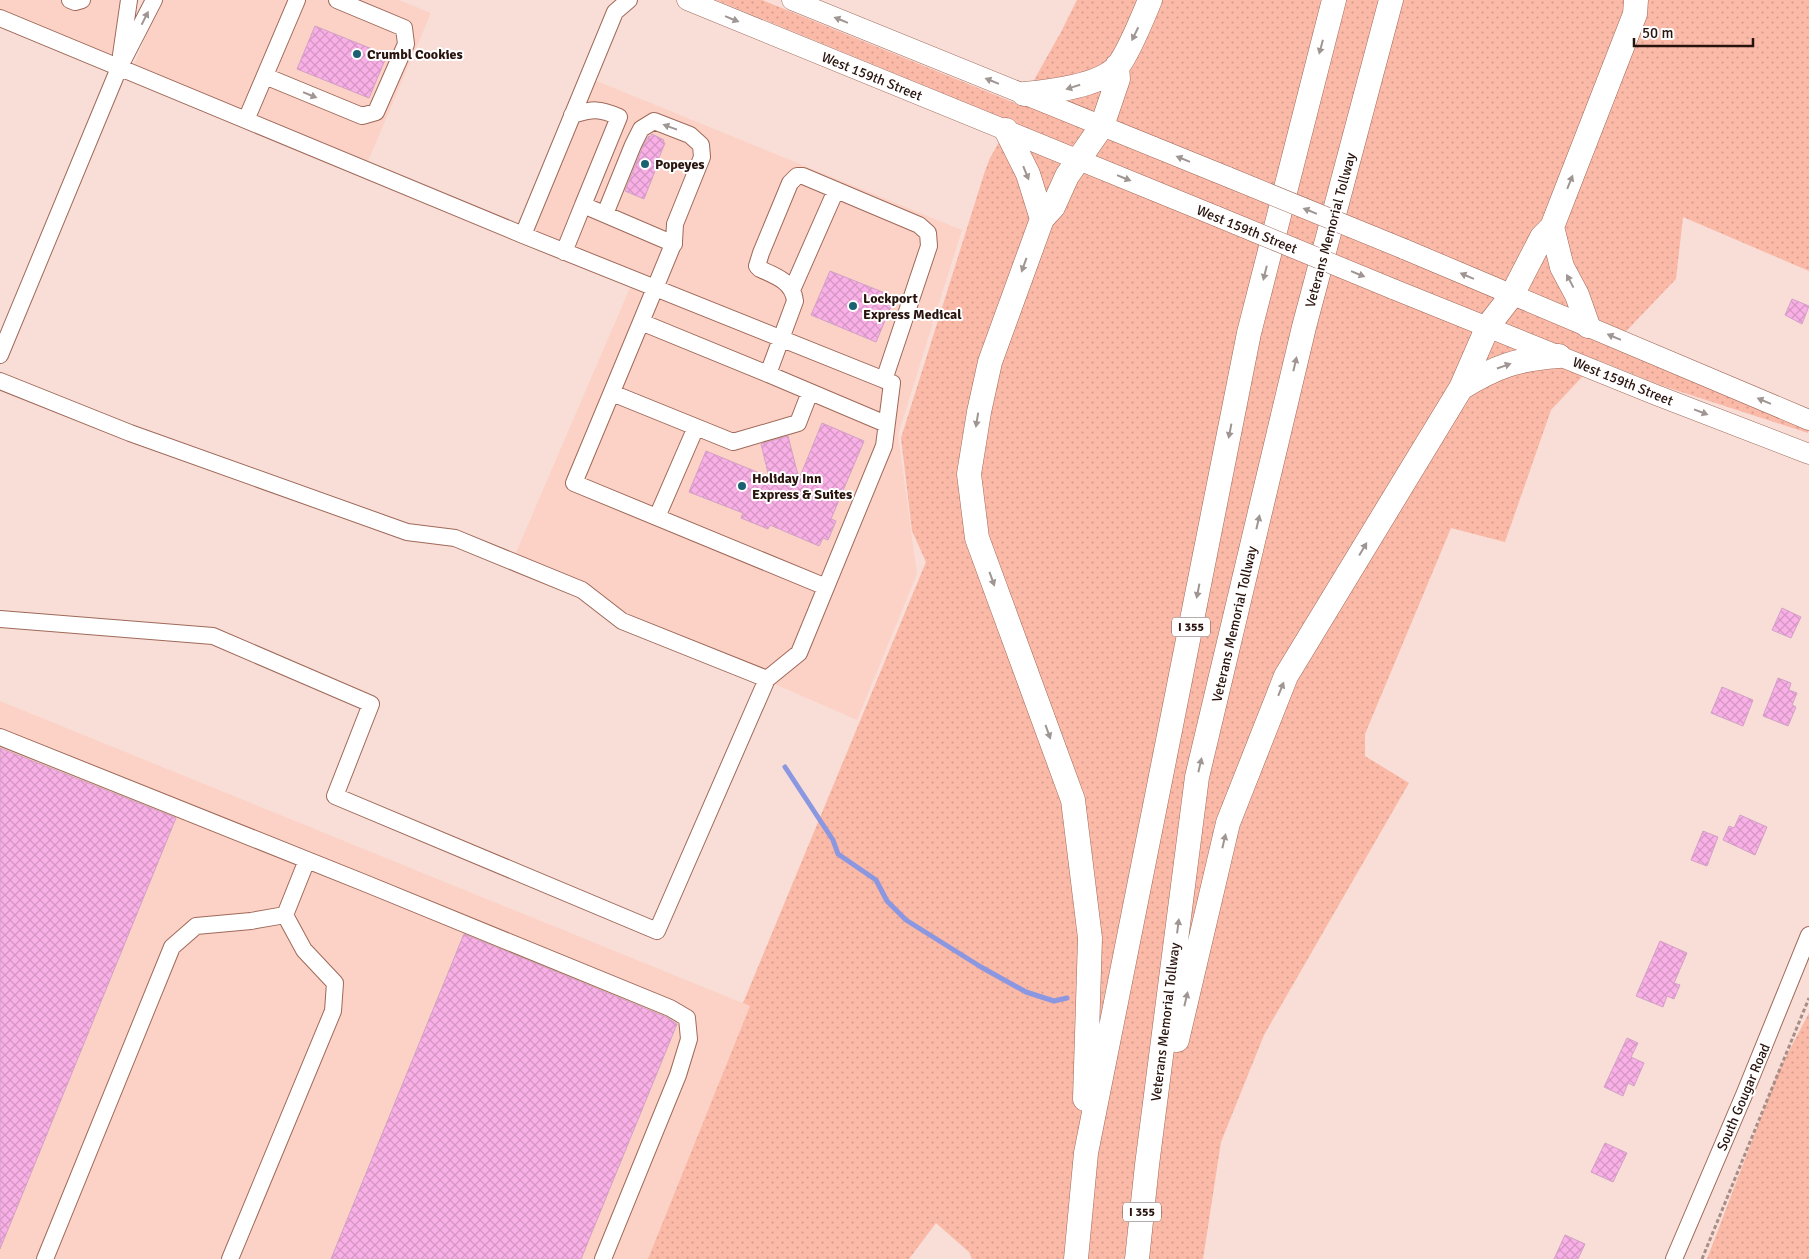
<svg xmlns="http://www.w3.org/2000/svg" width="1809" height="1259" font-family="Signika,sans-serif">
<defs>
<pattern id="grass-dots" width="8" height="8" patternUnits="userSpaceOnUse" patternTransform="scale(1.25)"><rect width="8" height="8" fill="#fbb9a7"/><path d="M2 2h.1M6 6h.1" fill="none" stroke="#d79e8f" stroke-width="1.8" stroke-linecap="round"/></pattern>
<pattern id="building-cross-hatch" width="8" height="8" patternUnits="userSpaceOnUse" patternTransform="scale(1.25)"><rect width="8" height="8" fill="#f9b0e6"/><path d="M0 0l8 8M0 8l8-8" fill="none" stroke="#d596c4"/></pattern>
</defs>
<rect width="100%" height="100%" fill="#f8ded7"/>
<path fill="#fcd2c6" d="M0,0h134l-18,61 -116,-50z
M161,0h238l32,13 -65,153 -233,-99z
M592,79l370,151 -64,205 19,139 -60,146 -234,-102 -109,-61 121,-281 -108,-44z
M0,701l750,305 -102,253h-648z"/>
<path fill="url(#grass-dots)" d="M716,0h46l258,105 41,-73 16,-32h732v271l-126,-54 -7,62 -65,68 198,83 -1,3 -148,-48 -62,-25 -47,50 -46,132 -54,-14 -86,206v22l44,27 -145,252 -43,107 -18,117h-231l-3,-7 -33,-29 -27,36h-261l102,-253 -7,-3 183,-441 -14,-31 -11,-93 84,-267 5,-13 21,-37z
M1809,1013v246h-102l72,-189z"/>
<g fill="none" stroke-linecap="round" stroke-linejoin="round">
<path stroke="#8b97e1" stroke-width="5" d="M785,767l48,73 5,14 38,26 11,21 19,19 75,47 45,25 28,9 13,-3"/>
</g>
<path fill="url(#building-cross-hatch)" stroke="#d2a1c5" d="M315,26l72,29 -18,43 -72,-29z
M652,134l12,6 -1,2 2,1 -7,17 1,1 -15,38 -19,-8 19,-47 5,-8 1,1z
M830,271l65,26 -19,45 -65,-27z
M1792,299l17,7 -7,18 -17,-9z
M822,423l42,18 -33,78 5,2 -8,19 -5,-2 -4,8 -49,-21 -2,4 -27,-11 2,-5 -54,-21 17,-41 63,26 -8,-33 27,-8 11,43z
M1782,608l19,9 -10,21 -19,-8z
M1778,678l13,5 -2,7 8,3 -5,12 4,2 -8,19 -25,-10z
M1722,687l31,13 -10,26 -32,-13z
M0,748l176,70 -176,431z
M1740,815l27,12 -12,28 -32,-15 6,-14 5,2z
M1703,831l15,6 -11,29 -16,-6z
M464,934l202,83 11,7 -96,235h-250z
M1660,941l27,12 -13,30 6,2 -6,14 -7,-3 -4,11 -27,-11z
M1627,1038l11,5 -7,14 13,6 -10,23 -6,-3 -5,13 -19,-9z
M1605,1143l22,10 -14,29 -22,-10z
M1565,1235l20,9 -7,15h-24z"/>
<g fill="none" stroke-linecap="round" stroke-linejoin="round">
<defs>
<path id="minor" d="M70,0l5,2 7,-2
M0,18l523,217 369,148 -8,63 -85,207 -32,26 -110,252 -322,-135 36,-92 -158,-68 -213,-17
M121,55l8,-55
M265,76l97,40 14,-4 30,-68 -2,-16 -67,-28
M572,115c21,-6 27,-7 47,2l-36,88
M246,120l51,-120
M605,214l28,-69 8,-16 13,-8 36,14 11,10 1,12 -27,67 -1,18 -33,80
M523,235l92,-223 14,-12
M564,252l19,-47 91,39
M792,290l44,-100
M0,355l119,-287 35,-68
M768,374l-127,-52 -67,161 252,104
M884,380l45,-134 -1,-13 -9,-8 -116,-49h-6l-7,7 -29,70 -4,13 3,3c16,7 33,13 35,32l-27,73 118,50
M0,381l130,52 277,99 48,6 127,52 40,31 145,58
M612,393l121,49 65,-19 12,-31
M657,517l39,-90
M0,737l367,147 303,124 17,10 2,21 -11,36 -75,184
M45,1259l127,-312 24,-21 55,-5 34,-6 22,-55
M230,1259l103,-248 2,-28 -31,-33 -19,-35
M1674,1259l70,-164 65,-160"/>
<path id="major" d="M687,0l529,216
M792,0l436,177
M1404,249l405,171
M1393,289l263,106 153,59"/>
<path id="highway" d="M1024,94c24,-2 77,-8 94,-28 12,-16 24,-47 32,-66
M1006,130l22,44 14,45
M1552,227l10,40 15,28 11,31
M1461,388c36,-22 56,-29 98,-32
M1177,1040l51,-217 58,-147 175,-288 27,-62 24,-31 30,-58 10,-10 83,-213 1,-14
M1085,1099l5,-161 -17,-138 -96,-262 -8,-64 10,-62 11,-50 52,-143 11,-12 14,-31 35,-50 16,-47 -1,-13
M1076,1259l10,-106 163,-820 85,-333
M1137,1259l10,-94 50,-388 107,-450 87,-327"/>
</defs>
<use href="#minor" stroke="#9f6959" stroke-width="18"/>
<use href="#major" stroke="#9f6959" stroke-width="21"/>
<use href="#highway" stroke="#9f6959" stroke-width="25"/>
<path stroke="#a68e87" stroke-width="3" stroke-dasharray="4 2.5" stroke-linecap="butt" d="M1702,1259l107,-261"/>
<use href="#minor" stroke="#fff" stroke-width="16"/>
<use href="#major" stroke="#fff" stroke-width="20"/>
<use href="#highway" stroke="#fff" stroke-width="24"/>
<defs>
<path id="major-bridge" d="M1228,177l176,72
M1216,216l177,73"/>
</defs>
<use href="#major-bridge" stroke="#9f6959" stroke-width="21" stroke-linecap="butt"/>
<use href="#major-bridge" stroke="#fff" stroke-width="20"/>
</g>
<defs><path id="oneway-solid" d="M-6-.8H1V-3.2L6.5 0L1 3.2V.8H-6Z" transform="scale(1.25)"/></defs>
<g fill="#9f9592">
<use href="#oneway-solid" transform="translate(145 18) rotate(-63)"/>
<use href="#oneway-solid" transform="translate(732 19) rotate(22)"/>
<use href="#oneway-solid" transform="translate(841 20) rotate(-158)"/>
<use href="#oneway-solid" transform="translate(1135 34) rotate(116)"/>
<use href="#oneway-solid" transform="translate(1321 47) rotate(105)"/>
<use href="#oneway-solid" transform="translate(992 81) rotate(-158)"/>
<use href="#oneway-solid" transform="translate(1073 87) rotate(163)"/>
<use href="#oneway-solid" transform="translate(310 95) rotate(22)"/>
<use href="#oneway-solid" transform="translate(670 127) rotate(-160)"/>
<use href="#oneway-solid" transform="translate(1183 159) rotate(-158)"/>
<use href="#oneway-solid" transform="translate(1026 173) rotate(68)"/>
<use href="#oneway-solid" transform="translate(1124 178) rotate(22)"/>
<use href="#oneway-solid" transform="translate(1570 182) rotate(-68)"/>
<use href="#oneway-solid" transform="translate(1310 211) rotate(-158)"/>
<use href="#oneway-solid" transform="translate(1024 265) rotate(110)"/>
<use href="#oneway-solid" transform="translate(1265 273) rotate(104)"/>
<use href="#oneway-solid" transform="translate(1358 274) rotate(22)"/>
<use href="#oneway-solid" transform="translate(1467 276) rotate(-157)"/>
<use href="#oneway-solid" transform="translate(1570 281) rotate(-118)"/>
<use href="#oneway-solid" transform="translate(1614 337) rotate(-157)"/>
<use href="#oneway-solid" transform="translate(1295 364) rotate(-77)"/>
<use href="#oneway-solid" transform="translate(1504 366) rotate(-19)"/>
<use href="#oneway-solid" transform="translate(1764 401) rotate(-157)"/>
<use href="#oneway-solid" transform="translate(1701 412) rotate(21)"/>
<use href="#oneway-solid" transform="translate(977 420) rotate(99)"/>
<use href="#oneway-solid" transform="translate(1230 431) rotate(101)"/>
<use href="#oneway-solid" transform="translate(1258 522) rotate(-77)"/>
<use href="#oneway-solid" transform="translate(1363 549) rotate(-59)"/>
<use href="#oneway-solid" transform="translate(992 579) rotate(70)"/>
<use href="#oneway-solid" transform="translate(1198 591) rotate(101)"/>
<use href="#oneway-solid" transform="translate(1281 689) rotate(-68)"/>
<use href="#oneway-solid" transform="translate(1048 732) rotate(70)"/>
<use href="#oneway-solid" transform="translate(1200 765) rotate(-77)"/>
<use href="#oneway-solid" transform="translate(1224 841) rotate(-77)"/>
<use href="#oneway-solid" transform="translate(1178 926) rotate(-83)"/>
<use href="#oneway-solid" transform="translate(1186 999) rotate(-77)"/>
</g>
<g fill="#1a6171" stroke="#fff" stroke-width="2">
<circle cx="357" cy="54" r="5"/>
<circle cx="645" cy="164" r="5"/>
<circle cx="853" cy="306" r="5"/>
<circle cx="742" cy="486" r="5"/>
</g>
<g text-anchor="middle" stroke-width="4" stroke-linejoin="round" paint-order="stroke">
<g fill="#fff" stroke="#695a56" stroke-width="1">
<rect x="1172" y="617.5" width="38" height="19" rx="4"/>
<rect x="1123" y="1202.5" width="38" height="19" rx="4"/>
</g>
<g font-size="12" font-weight="bold" fill="#29130d">
<text x="1191" y="631">I 355</text>
<text x="1142" y="1216">I 355</text>
</g>
<g font-size="14" font-weight="bold" fill="#29130d" stroke="#fff" text-anchor="start">
<text x="367" y="59">Crumbl Cookies</text>
<text x="655" y="169">Popeyes</text>
<text x="863" y="303">Lockport<tspan x="863" dy="16">Express Medical</tspan></text>
<text x="752" y="483">Holiday Inn<tspan x="752" dy="16">Express &amp; Suites</tspan></text>
</g>
<g font-size="14" fill="#29130d" stroke="#fff">
<text transform="translate(872 76) rotate(22)" y="5">West 159th Street</text>
<text transform="translate(1247 229) rotate(22)" y="5">West 159th Street</text>
<text transform="translate(1330 230) rotate(-75)" y="5">Veterans Memorial Tollway</text>
<text transform="translate(1623 381) rotate(22)" y="5">West 159th Street</text>
<text transform="translate(1234 624) rotate(-77)" y="5">Veterans Memorial Tollway</text>
<text transform="translate(1165 1022) rotate(-83)" y="5">Veterans Memorial Tollway</text>
<text transform="translate(1743 1097) rotate(-67)" y="5">South Gougar Road</text>
</g>
</g>
<path d="M1634 38v8h119v-8" fill="none" stroke="#29130d" stroke-width="2.5"/>
<text x="1642" y="38" font-size="15" fill="#29130d" stroke="#ffffff" stroke-width="4" paint-order="stroke">50 m</text>
</svg>
